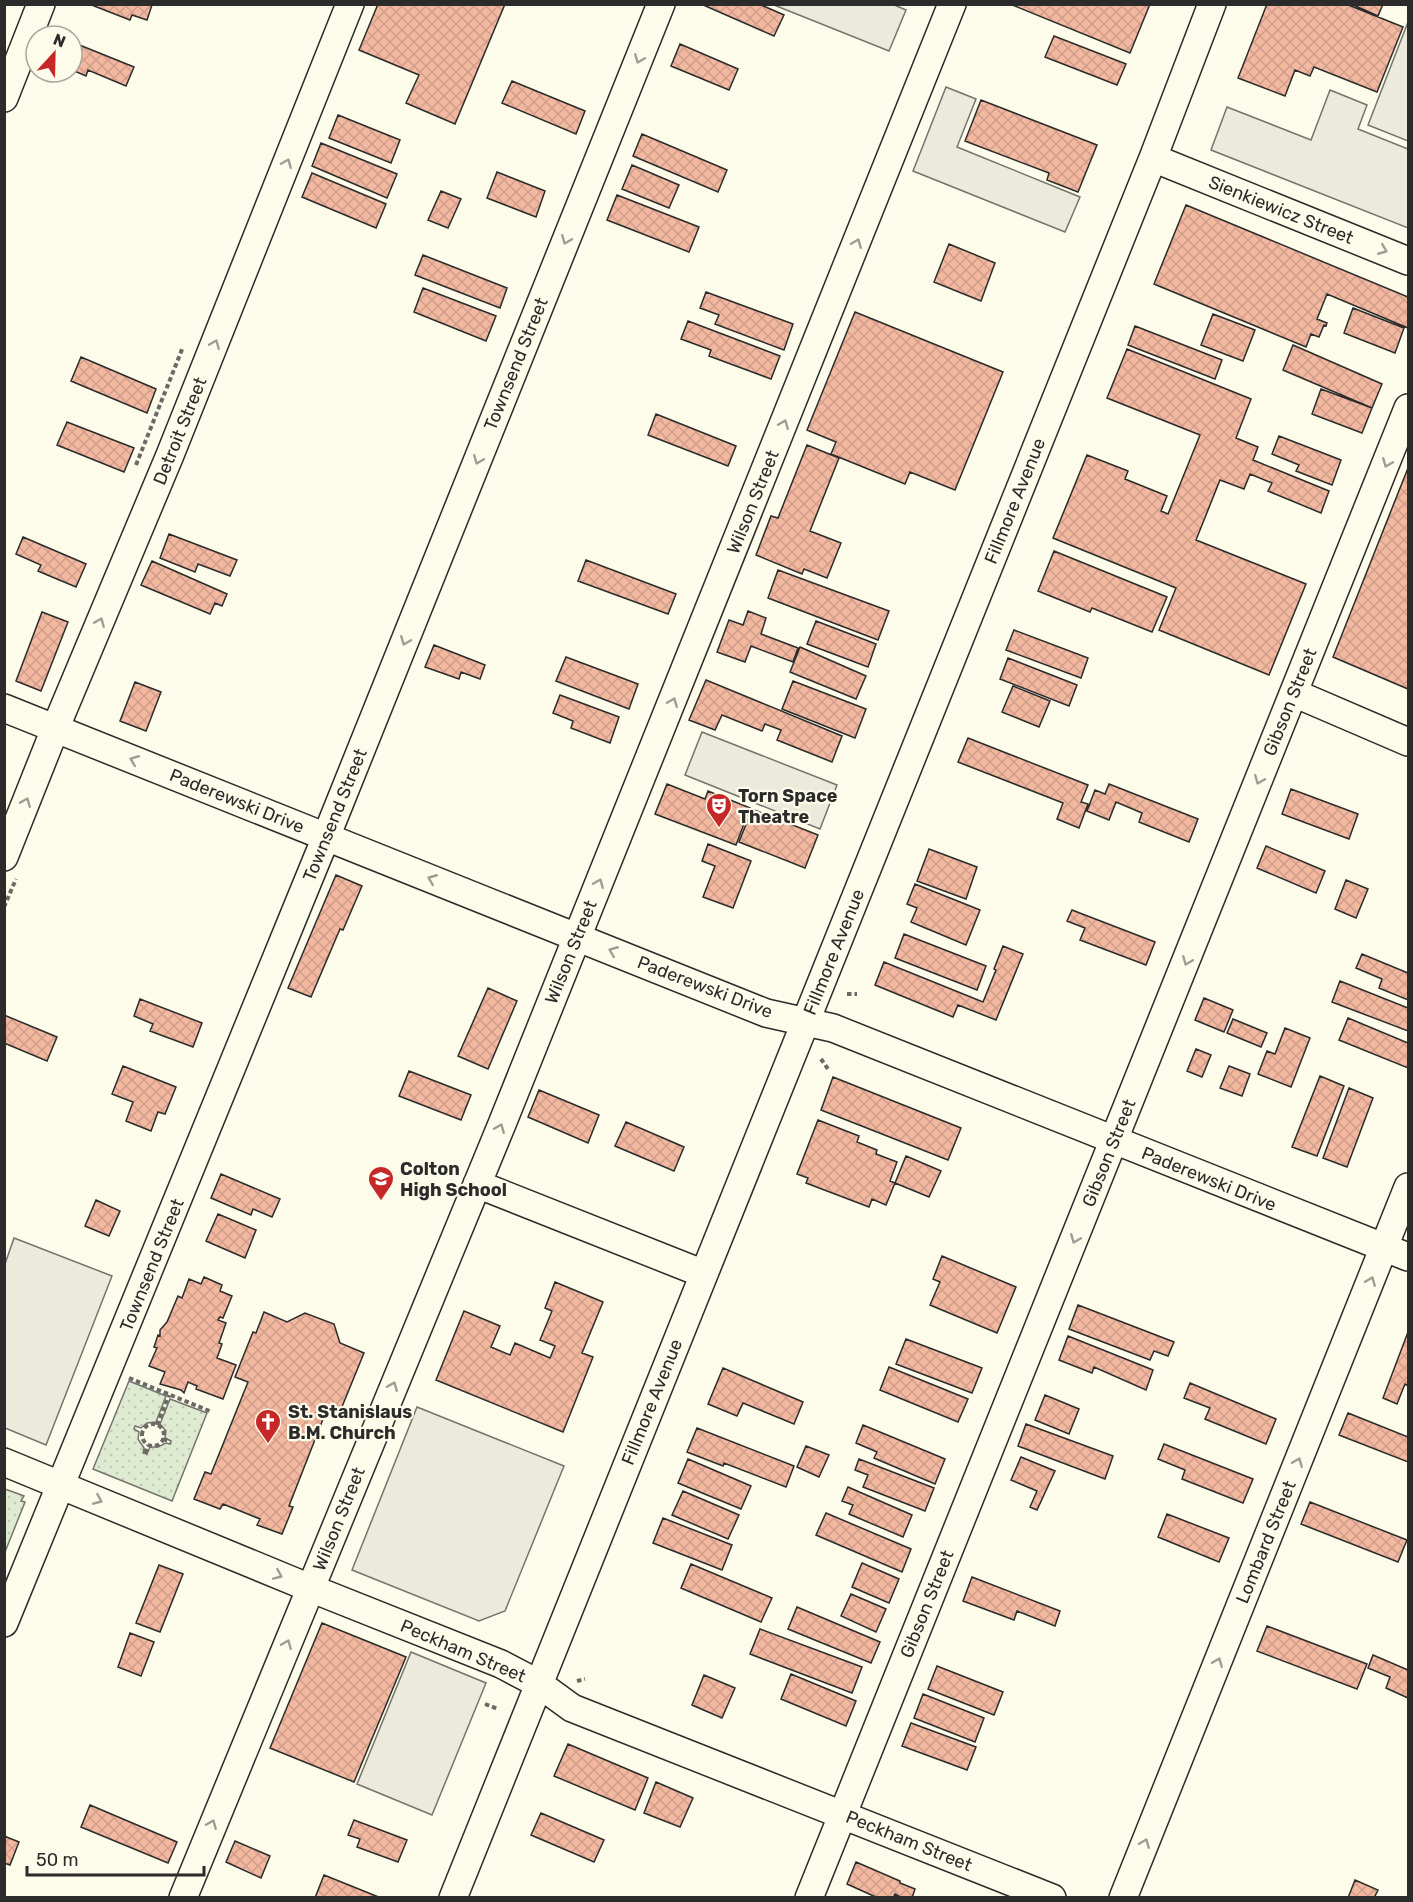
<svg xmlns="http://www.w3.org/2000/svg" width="1413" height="1902" font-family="Rubik,sans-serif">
<defs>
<pattern id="grass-dots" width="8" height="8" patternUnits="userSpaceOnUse" patternTransform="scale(1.5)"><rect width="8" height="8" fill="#deebd1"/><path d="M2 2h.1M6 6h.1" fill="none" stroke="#bfcab4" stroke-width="1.8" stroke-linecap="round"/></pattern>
<pattern id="building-cross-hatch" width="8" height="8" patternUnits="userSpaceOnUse" patternTransform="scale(1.5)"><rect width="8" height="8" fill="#f2b8a0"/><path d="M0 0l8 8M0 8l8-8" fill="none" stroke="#d09e8a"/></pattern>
</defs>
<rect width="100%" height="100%" fill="#fdfbea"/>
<path fill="url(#grass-dots)" stroke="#74746e" stroke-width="1.5" d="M129,1381l37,15 -10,26 -9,1 -6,5 -6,-2 -1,3 5,3 -1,7 6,9 -1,5 4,1 3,-7h8l8,-4 4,1 1,-3 -6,-3 1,-7 -6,-7 10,-25 37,14 -35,88 -79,-32z
M5,1489l19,7 -3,5 4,1 -20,50z"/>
<path fill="#eceadb" stroke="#74746e" stroke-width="1.5" d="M892,4l14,6 -17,41 -115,-46z
M1408,22v119l-40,-16z
M946,87l30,12 -19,48 123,50 -15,35 -152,-61z
M1330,90l37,15 -9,24 50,20v79l-197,-78 16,-43 84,33z
M702,732l135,53 -17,44 -135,-54z
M14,1238l98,38 -66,169 -41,-17v-164z
M417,1407l147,59 -59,145 -26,10 -127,-51z
M411,1652l75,31 -54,132 -75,-31z"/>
<path fill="url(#building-cross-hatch)" stroke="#2b2b2b" stroke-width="1.5" d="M89,4h63v1l-5,15 -15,-5 -2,5z
M378,4h127l-50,120 -49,-21 13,-28 -60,-25z
M701,4h58l25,11 -10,21z
M1010,4h140l-20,49z
M1267,4h79l57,23 -26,65 -63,-25 -4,9 -15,-6 -10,26 -47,-18z
M1351,4h32l-5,12z
M1054,36l72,28 -9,21 -72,-28z
M72,42l62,25 -8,19 -38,-16 -2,6 -14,-6z
M680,44l58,25 -9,21 -58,-24z
M512,81l73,30 -9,23 -74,-31z
M981,100l116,45 -19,47 -31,-12 2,-7 -84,-32z
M338,115l62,25 -9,23 -62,-25z
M642,134l85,36 -9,22 -85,-36z
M321,143l76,31 -10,24 -75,-32z
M632,165l47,20 -10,23 -47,-19z
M497,172l48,19 -9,26 -49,-19z
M312,173l74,31 -10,24 -74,-31z
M441,191l20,8 -13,29 -20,-8z
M617,195l82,32 -10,25 -82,-32z
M1186,205l222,92v31l-81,-34 -10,25 10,4 -1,3 -2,-1 -5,12 -8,-3 -5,13 -152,-63z
M949,244l46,19 -14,38 -47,-19z
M423,255l84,33 -7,20 -85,-33z
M423,288l73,28 -10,25 -72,-29z
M706,292l87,32 -9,26 -69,-26 4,-9 -19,-7z
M1353,308l51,20 -9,25 -51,-20z
M855,312l148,60 -48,118 -45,-18 -5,12 -74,-30 5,-12 -29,-12z
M1213,314l42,16 -12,31 -42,-16z
M688,321l92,35 -9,23 -62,-23 2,-6 -30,-11z
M1135,326l87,34 -7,19 -87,-34z
M1293,345l89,39 -10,24 -89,-38z
M1127,349l124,50 -15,39 22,9 -5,13 76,31 -8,22 -53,-22 4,-8 -22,-9 -6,15 -24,-9 -24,60 110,44 -37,91 -110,-45 17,-42 -123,-50 34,-83 41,16 -3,8 42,17 -6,15 7,3 32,-79 -93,-37z
M81,357l75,32 -9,24 -76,-32z
M1321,389l51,19 -10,25 -50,-19z
M656,414l80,32 -8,20 -80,-31z
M67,422l67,26 -10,24 -67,-27z
M1279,436l62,24 -9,25 -36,-14 3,-6 -27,-11z
M807,445l32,13 -29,73 31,12 -14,35 -23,-9 -2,5 -46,-19 15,-39 7,2z
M1408,468v221l-75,-32z
M169,534l68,26 -7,16 -32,-12 -3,8 -35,-14z
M23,537l63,27 -10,23 -38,-16 3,-6 -25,-11z
M1054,551l113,46 -15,35 -60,-24 -2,4 -52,-21z
M586,560l90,34 -8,20 -90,-33z
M152,561l75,33 -5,12 -7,-3 -5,11 -69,-29z
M778,570l111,41 -11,29 -110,-42z
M748,611l18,7 -5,16 37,14 -5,14 -42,-16 -6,16 -28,-10 12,-32 14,5z
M42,612l26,10 -27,69 -25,-10z
M816,621l60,23 -8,23 -61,-23z
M1014,630l74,28 -7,20 -75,-28z
M434,645l51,20 -5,14 -19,-7 -2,7 -34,-12z
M800,647l66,29 -10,23 -66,-27z
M566,657l72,27 -9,25 -73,-28z
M1008,658l69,27 -8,21 -69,-27z
M706,680l136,56 -10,26 -55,-22 4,-10 -16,-6 -3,7 -40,-16 -7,15 -26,-10z
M793,681l73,28 -11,29 -73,-29z
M135,682l26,10 -15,39 -26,-10z
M1013,686l37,15 -11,26 -37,-15z
M560,695l59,22 -9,26 -39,-15 2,-7 -20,-8z
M968,738l120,47 -7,17 7,2 -9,24 -22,-9 6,-16 -105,-41z
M667,784l38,15 3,-8 42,17 -14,37 -81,-31z
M1109,784l89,35 -9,23 -50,-20 3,-9 -26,-11 -7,18 -22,-9 8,-21 10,4z
M1291,789l67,25 -9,25 -67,-25z
M752,809l66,26 -13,33 -66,-26z
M708,844l43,17 -18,47 -30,-11 12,-31 -13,-5z
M1266,846l59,25 -9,22 -59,-25z
M929,849l48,18 -11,32 -49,-18z
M336,875l26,11 -19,44 -3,-1 -29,68 -23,-9z
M1346,880l22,9 -12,29 -21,-9z
M915,884l65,26 -14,35 -55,-23 6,-14 -10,-4z
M1072,910l83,32 -9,23 -66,-25 5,-12 -18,-7z
M904,934l82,32 -9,24 -82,-32z
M1003,946l20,8 -27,66 -38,-15 -5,12 -78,-32 9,-23 99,40 13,-32 -2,-1z
M1362,954l46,19v27l-29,-12 3,-9 -26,-11z
M1340,981l68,27v23l-76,-29z
M488,988l29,13 -29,68 -30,-13z
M1204,998l29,12 -9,22 -29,-12z
M140,999l62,24 -9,24 -43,-16 3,-7 -19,-8z
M4,1015l53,22 -10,24 -43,-18z
M1348,1018l60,25v25l-69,-28z
M1233,1019l34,14 -6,14 -34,-14z
M1285,1028l25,10 -19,49 -33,-13 9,-23 8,3z
M1196,1049l15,6 -9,22 -15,-6z
M123,1066l53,21 -11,27 -7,-2 -7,19 -25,-10 7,-19 -21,-8z
M1229,1066l21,8 -8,22 -22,-8z
M409,1071l62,24 -10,25 -62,-24z
M1320,1076l24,10 -27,70 -25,-9z
M833,1077l128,51 -13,32 -127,-50z
M1349,1088l24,10 -26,69 -24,-9z
M539,1090l60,25 -11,28 -60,-26z
M818,1120l41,16 -2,6 20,8 -1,4 21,8 -7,19 5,2 -9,22 -14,-6 -3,8 -63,-24 2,-5 -11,-4z
M626,1122l58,25 -10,24 -59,-25z
M906,1156l35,15 -12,26 -34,-14z
M221,1174l59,25 -8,18 -19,-8 -2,6 -40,-17z
M96,1200l24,11 -11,25 -24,-10z
M218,1214l38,16 -11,28 -39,-17z
M942,1256l74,31 -19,46 -67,-28 10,-23 -7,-3z
M204,1277l18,8 -2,6 12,5 -9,22 -3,-1 -2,3 8,3 -7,20 3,1 -5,14 19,7 -13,34 -27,-10 1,-3 -9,-4 -4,11 -3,-3 -21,-6 5,-12 -16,-6 8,-18 -3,-1 4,-12 2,1v-6l7,-8 11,-26 4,2 7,-19 12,5z
M555,1282l48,20 -21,51 11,4 -30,75 -127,-52 28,-69 36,15 -9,21 19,8 5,-12 35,15 5,-12 -15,-6 12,-29 -7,-3z
M1078,1305l96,37 -6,14 -14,-5 -4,9 -81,-31z
M264,1312l23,10 18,-9 29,11 6,19 24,10 -27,66 -12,-5 -36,92 4,1 -11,27 -25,-9 3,-6 -37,-15 -3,5 -26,-10 11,-27 6,2 37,-92 -13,-5 18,-45 3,1z
M1408,1332v54l-3,-2 -8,20 -14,-6z
M1068,1336l85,34 -7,20 -52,-23 -2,6 -33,-13z
M906,1339l76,29 -10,25 -76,-29z
M889,1367l79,32 -10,23 -78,-32z
M723,1368l80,34 -9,22 -51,-21 -6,13 -29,-12z
M1190,1383l86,36 -10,25 -61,-25 5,-11 -26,-10z
M1045,1395l34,14 -10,25 -34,-14z
M1348,1413l60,24v25l-69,-27z
M1026,1424l87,32 -8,23 -87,-33z
M863,1425l82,34 -10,25 -61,-26 3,-6 -21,-9z
M697,1428l97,38 -8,21 -62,-24 -1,3 -36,-14z
M1164,1444l89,35 -10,24 -61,-24 3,-9 -27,-11z
M806,1446l23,9 -10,22 -22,-10z
M1021,1457l34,14 -18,39 -7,-3 7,-16 -26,-11z
M688,1459l63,27 -10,23 -63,-26z
M859,1459l75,29 -9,23 -62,-24 5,-12 -13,-5z
M848,1487l64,28 -9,22 -54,-23 4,-9 -11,-4z
M683,1491l56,24 -11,24 -56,-24z
M1310,1502l97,38 -9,22 -97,-38z
M826,1513l85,36 -9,23 -86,-37z
M1167,1514l62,24 -10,24 -61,-25z
M663,1518l69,27 -10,25 -69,-27z
M862,1563l37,16 -10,24 -37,-16z
M691,1564l81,34 -11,24 -80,-34z
M159,1565l24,9 -23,58 -24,-9z
M972,1577l88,34 -5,15 -38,-15 -3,9 -51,-19z
M851,1594l35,15 -10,23 -35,-16z
M797,1607l83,35 -9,21 -83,-34z
M322,1623l84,34 -52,125 -84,-34z
M1267,1626l100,38 -10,25 -100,-38z
M760,1629l102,38 -10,26 -102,-39z
M130,1633l24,9 -13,34 -23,-9z
M1373,1655l35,15v28l-22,-10 4,-11 -22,-9z
M937,1666l66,26 -9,23 -66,-26z
M791,1674l65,27 -10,25 -65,-27z
M704,1675l31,13 -13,30 -30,-13z
M923,1694l61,24 -9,24 -61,-24z
M911,1723l65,24 -9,23 -65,-24z
M568,1744l80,34 -13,32 -81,-34z
M656,1782l37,16 -13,29 -36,-14z
M90,1805l87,37 -9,21 -87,-36z
M541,1813l63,27 -10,22 -63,-27z
M354,1820l53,20 -9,22 -41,-15 3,-8 -12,-4z
M4,1836l15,6 -9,23 -6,-2z
M235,1841l35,15 -9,22 -35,-16z
M856,1862l44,19v2l15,6 -3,9h-10l-7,-4 -2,4h-15l-31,-14z
M324,1875l57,23h-66z
M1355,1880l23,10 -4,8h-26z"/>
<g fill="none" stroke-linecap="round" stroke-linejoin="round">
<defs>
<path id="minor" d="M4,98l37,-94
M1153,158l255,103
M1294,693l114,49
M4,708l762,305 67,15 575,229
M4,857l51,-128 115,-274 180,-451
M477,1184l227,90
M4,1462l306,126 191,76 38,20 33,24 480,190
M4,1623l322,-786 335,-833
M183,1898l319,-774 450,-1120
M453,1898l700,-1740 59,-154
M809,1898l599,-1490
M1123,1898l285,-711"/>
</defs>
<use href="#minor" stroke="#2b2b2b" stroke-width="30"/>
<path stroke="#6a6964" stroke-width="4" stroke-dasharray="4.5 3" stroke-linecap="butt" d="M136,465l47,-118
M4,907l12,-28
M847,994h10
M821,1059l7,10
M129,1378l83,34
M142 1435a11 11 0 1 1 22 0a11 11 0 1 1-22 0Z
M157,1425l12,-30
M163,1439l7,3
M145,1453l3,-8
M577,1681l8,-2
M485,1704l13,5"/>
<use href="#minor" stroke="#fdfbea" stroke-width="27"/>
</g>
<defs><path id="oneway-chevron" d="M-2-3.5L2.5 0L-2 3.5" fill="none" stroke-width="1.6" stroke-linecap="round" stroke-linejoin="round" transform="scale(1.5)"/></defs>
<g stroke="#9e9d94">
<use href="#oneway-chevron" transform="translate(639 59) rotate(112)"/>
<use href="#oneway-chevron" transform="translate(287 163) rotate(-68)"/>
<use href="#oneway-chevron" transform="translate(566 240) rotate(112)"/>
<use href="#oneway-chevron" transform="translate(857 243) rotate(-68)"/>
<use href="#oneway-chevron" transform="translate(1383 250) rotate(22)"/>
<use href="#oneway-chevron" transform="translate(215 344) rotate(-68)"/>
<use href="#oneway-chevron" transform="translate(784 424) rotate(-68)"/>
<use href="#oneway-chevron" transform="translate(478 460) rotate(112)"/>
<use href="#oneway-chevron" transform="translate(1387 463) rotate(112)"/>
<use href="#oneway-chevron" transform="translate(100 622) rotate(-67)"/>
<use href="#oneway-chevron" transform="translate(405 641) rotate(112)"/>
<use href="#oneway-chevron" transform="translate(673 702) rotate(-68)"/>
<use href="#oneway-chevron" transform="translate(134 760) rotate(-158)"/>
<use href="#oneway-chevron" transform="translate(1259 780) rotate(112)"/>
<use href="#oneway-chevron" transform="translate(26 802) rotate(-68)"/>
<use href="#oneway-chevron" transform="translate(432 879) rotate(-158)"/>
<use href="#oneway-chevron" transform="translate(599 883) rotate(-68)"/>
<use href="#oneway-chevron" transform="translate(613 951) rotate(-158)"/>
<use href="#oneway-chevron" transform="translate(1187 961) rotate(112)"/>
<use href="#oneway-chevron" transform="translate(500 1128) rotate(-68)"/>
<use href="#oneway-chevron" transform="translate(1075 1239) rotate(112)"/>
<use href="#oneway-chevron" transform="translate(1371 1281) rotate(-68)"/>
<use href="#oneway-chevron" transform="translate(393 1386) rotate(-68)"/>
<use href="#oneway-chevron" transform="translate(1298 1462) rotate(-68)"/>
<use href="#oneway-chevron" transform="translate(98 1500) rotate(23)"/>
<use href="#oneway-chevron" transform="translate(278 1575) rotate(23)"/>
<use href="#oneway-chevron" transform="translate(287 1644) rotate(-68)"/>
<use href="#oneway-chevron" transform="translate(1218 1662) rotate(-68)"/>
<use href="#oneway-chevron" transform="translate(212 1824) rotate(-68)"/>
<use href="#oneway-chevron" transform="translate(1145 1843) rotate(-68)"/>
</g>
<defs>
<symbol id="theatre-pin" viewBox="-11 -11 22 30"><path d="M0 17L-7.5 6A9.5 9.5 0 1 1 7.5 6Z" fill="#c62828" stroke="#fdfbea"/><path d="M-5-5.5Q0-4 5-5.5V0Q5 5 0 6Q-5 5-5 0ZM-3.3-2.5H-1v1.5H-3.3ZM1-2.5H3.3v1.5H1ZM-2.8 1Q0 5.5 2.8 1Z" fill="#fff"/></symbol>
<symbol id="school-pin" viewBox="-11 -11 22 30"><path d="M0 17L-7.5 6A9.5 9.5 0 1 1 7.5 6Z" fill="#c62828" stroke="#fdfbea"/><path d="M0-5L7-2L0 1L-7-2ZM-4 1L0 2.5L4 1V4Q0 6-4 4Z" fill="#fff"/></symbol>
<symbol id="church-pin" viewBox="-11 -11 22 30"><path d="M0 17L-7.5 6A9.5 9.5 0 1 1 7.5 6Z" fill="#c62828" stroke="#fdfbea"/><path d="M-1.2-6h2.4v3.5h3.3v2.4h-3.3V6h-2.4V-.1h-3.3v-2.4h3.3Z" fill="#fff"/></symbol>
</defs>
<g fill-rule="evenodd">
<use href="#theatre-pin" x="704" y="791" width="30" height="40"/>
<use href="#school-pin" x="366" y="1164" width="30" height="40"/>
<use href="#church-pin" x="253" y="1407" width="30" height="40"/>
</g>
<g text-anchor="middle" stroke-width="4.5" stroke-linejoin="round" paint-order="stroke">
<g font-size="18" fill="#2b2b2b" stroke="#fdfbea">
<text transform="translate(1281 210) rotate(22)" y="6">Sienkiewicz Street</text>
<text transform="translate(516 364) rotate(-68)" y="6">Townsend Street</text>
<text transform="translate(180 431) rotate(-68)" y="6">Detroit Street</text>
<text transform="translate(1015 501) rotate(-68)" y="6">Fillmore Avenue</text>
<text transform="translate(753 502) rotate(-68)" y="6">Wilson Street</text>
<text transform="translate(1290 702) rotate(-68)" y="6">Gibson Street</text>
<text transform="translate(237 801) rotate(22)" y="6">Paderewski Drive</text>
<text transform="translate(335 815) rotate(-68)" y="6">Townsend Street</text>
<text transform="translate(571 952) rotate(-68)" y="6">Wilson Street</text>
<text transform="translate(834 952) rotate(-68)" y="6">Fillmore Avenue</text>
<text transform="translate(705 987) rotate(21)" y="6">Paderewski Drive</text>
<text transform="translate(1109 1153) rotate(-68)" y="6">Gibson Street</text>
<text transform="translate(1209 1179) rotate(22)" y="6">Paderewski Drive</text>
<text transform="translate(152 1265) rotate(-68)" y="6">Townsend Street</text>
<text transform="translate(652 1402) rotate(-68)" y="6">Fillmore Avenue</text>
<text transform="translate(339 1519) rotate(-68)" y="6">Wilson Street</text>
<text transform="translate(1266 1542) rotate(-68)" y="6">Lombard Street</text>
<text transform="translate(927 1604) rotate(-68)" y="6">Gibson Street</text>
<text transform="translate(463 1651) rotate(23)" y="6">Peckham Street</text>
<text transform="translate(909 1841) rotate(22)" y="6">Peckham Street</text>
</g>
<g font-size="18" font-weight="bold" fill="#2b2b2b" stroke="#fdfbea" text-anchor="start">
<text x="738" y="802">Torn Space<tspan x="738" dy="21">Theatre</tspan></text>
<text x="400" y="1175">Colton<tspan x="400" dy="21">High School</tspan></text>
<text x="288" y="1418">St. Stanislaus<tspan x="288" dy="21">B.M. Church</tspan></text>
</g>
</g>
<rect width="1413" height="1902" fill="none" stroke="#2b2b2b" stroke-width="12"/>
<g transform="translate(54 54) rotate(22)"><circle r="28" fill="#fdfbea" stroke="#a9a89e" stroke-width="1.5"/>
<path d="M0-4.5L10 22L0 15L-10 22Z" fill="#c62828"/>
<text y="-9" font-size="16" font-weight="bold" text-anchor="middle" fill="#2b2b2b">N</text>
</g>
<path d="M27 1866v9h177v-9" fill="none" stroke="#2b2b2b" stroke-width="3"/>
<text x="36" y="1866" font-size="18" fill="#2b2b2b" stroke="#fdfbea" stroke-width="4.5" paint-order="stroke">50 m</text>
</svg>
